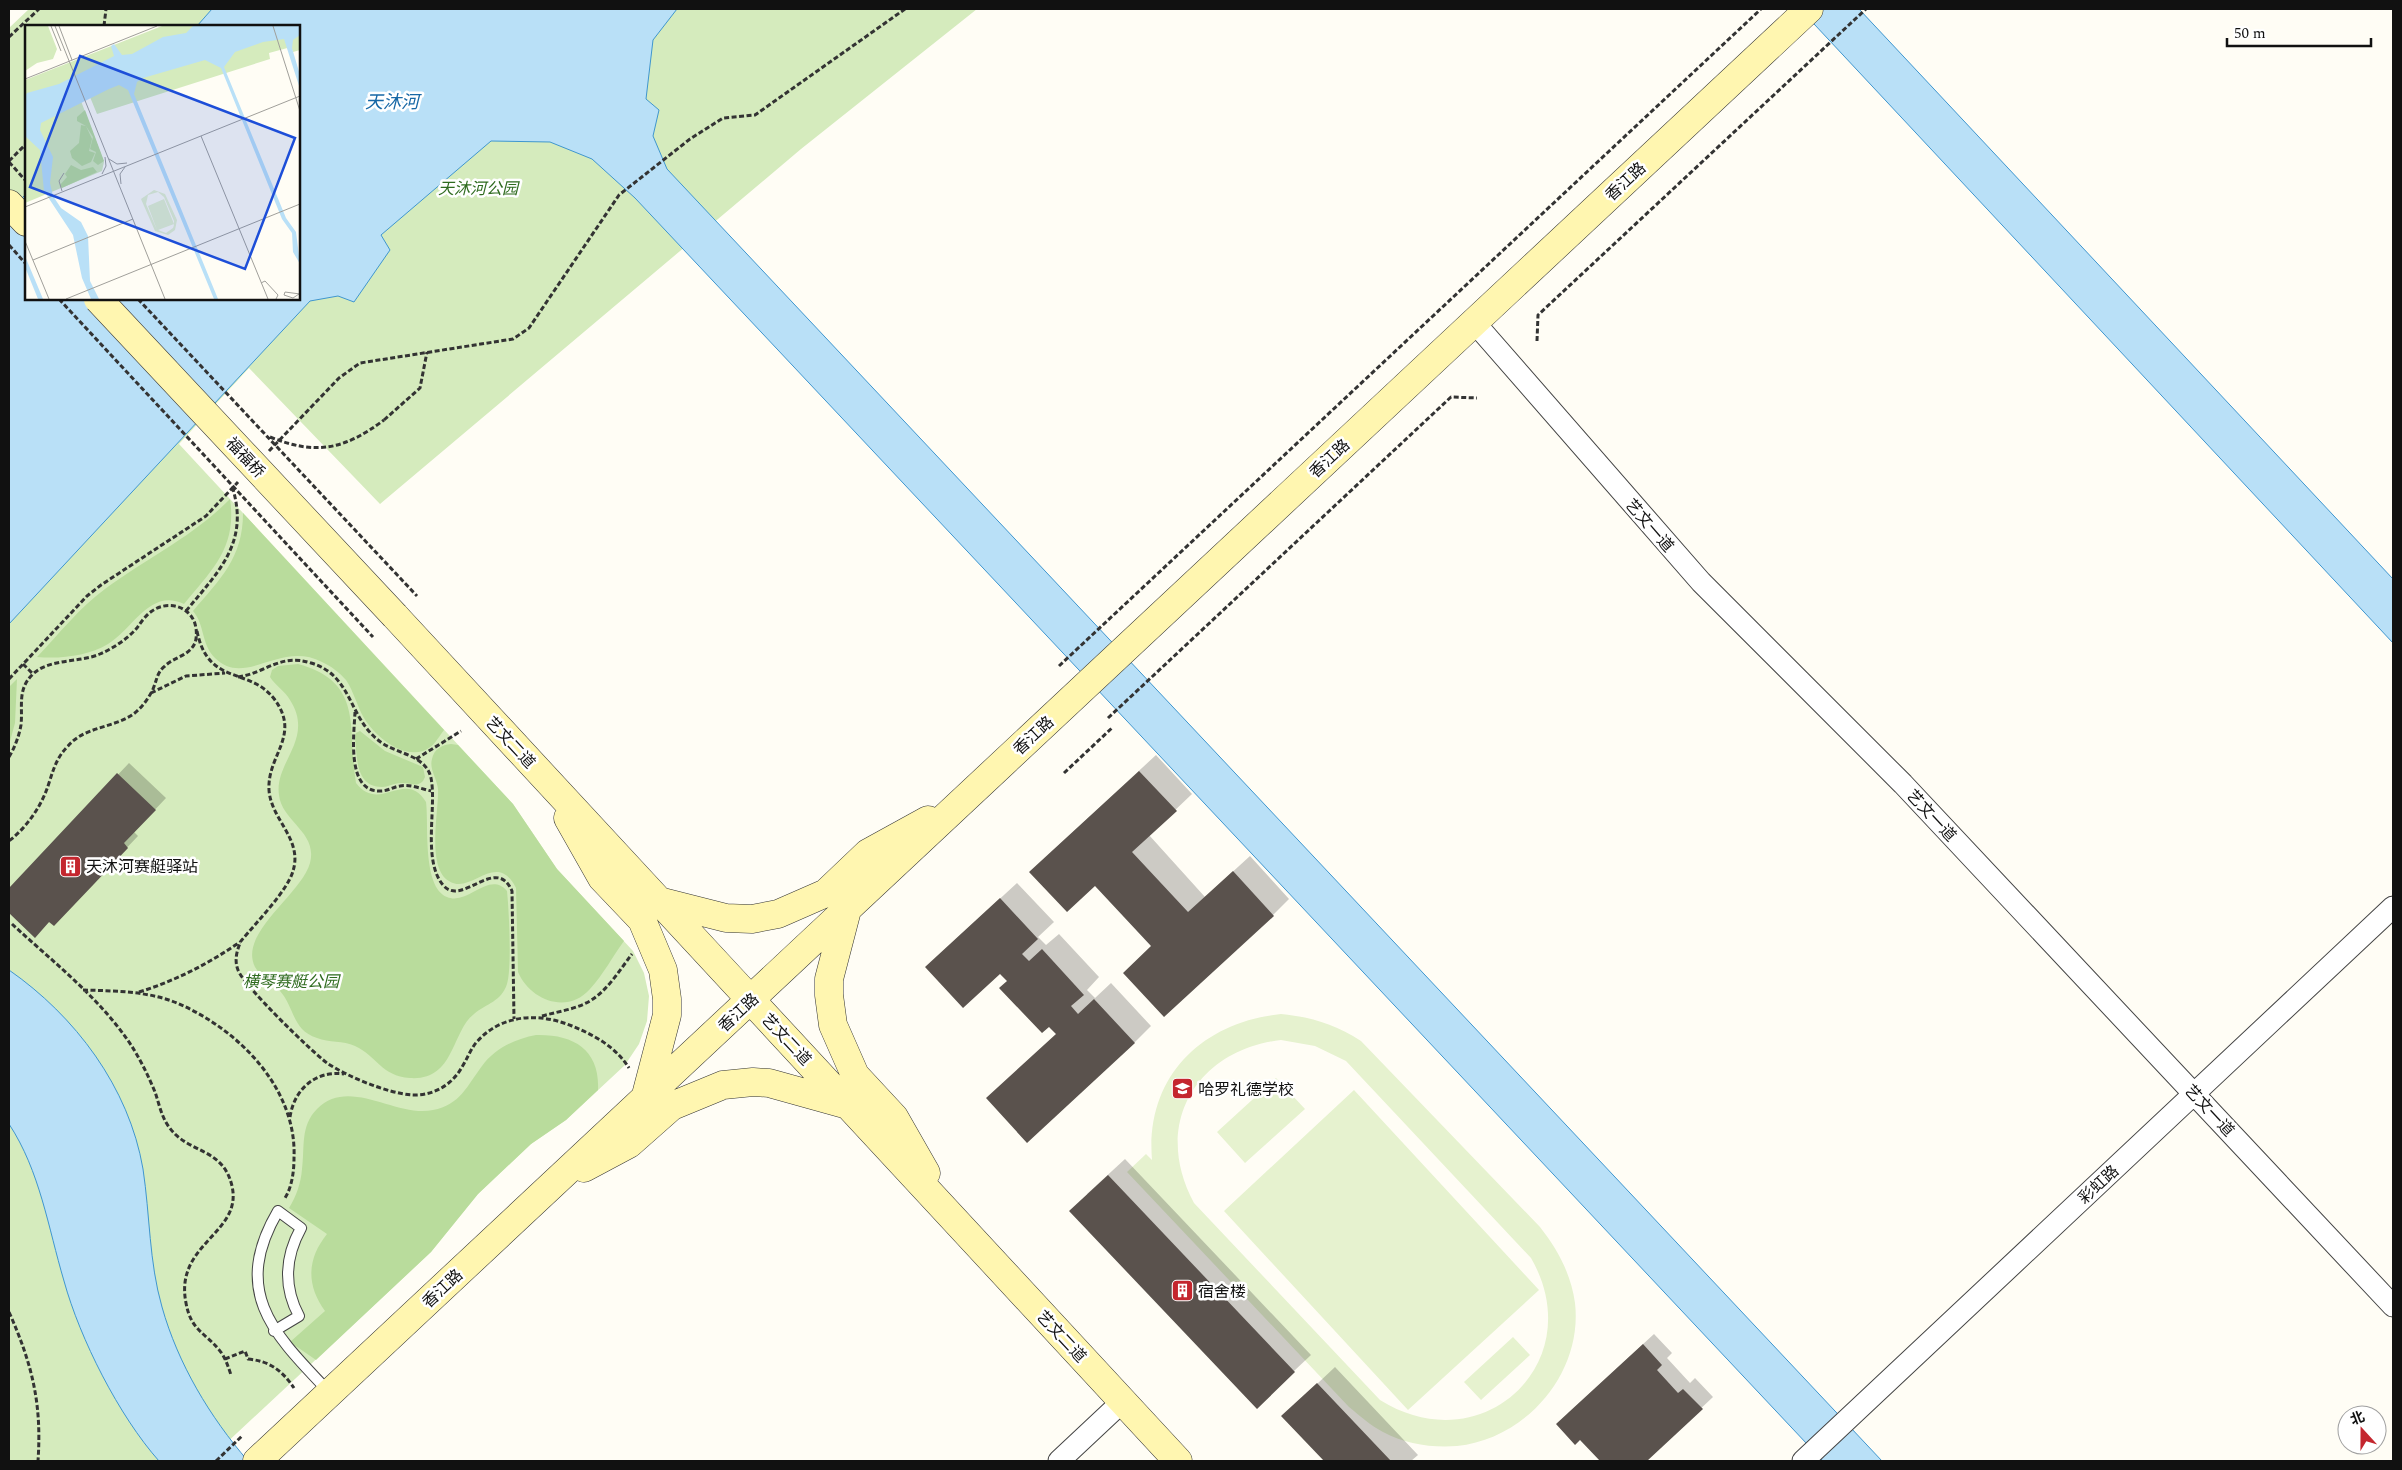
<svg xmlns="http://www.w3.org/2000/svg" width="2402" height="1470" font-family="Spectral,'Noto Sans SC',serif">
<rect width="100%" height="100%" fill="#fffdf5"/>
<path fill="#d5ebbd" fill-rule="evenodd" d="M29,9h948l-176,140 -421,355 -131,-136 -70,76 334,360 44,65 76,82 11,22 5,23 -2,25 -8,23 -14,21 -59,55 -35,24 -53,50 -47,58 -224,209h-198v-1433zM26,26h273v273h-273z"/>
<path fill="#b9dc9c" d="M230,499c7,48 -17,70 -46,105 -34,-16 -50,24 -76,40 -20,12 -47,15 -71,13 22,-23 43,-50 68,-68 42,-31 89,-53 125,-90z
M243,513l201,217c-6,8 -11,18 -21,21 -22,7 -48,-15 -59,-33 -7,-12 -10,-26 -18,-38 -6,-7 -15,-14 -24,-18 -42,-22 -77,26 -107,-4 -14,-14 -10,-33 -22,-47 27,-32 50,-53 50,-98z
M298,664c67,18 49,65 58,119 24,31 49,-15 70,19 3,22 -4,85 21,95 21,9 42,-27 60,-6 2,18 5,77 0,93 -6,18 -20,19 -33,30 -23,18 -19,67 -64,64 -29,-2 -33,-22 -55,-32 -12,-6 -26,-3 -38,-8 -25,-8 -22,-30 -37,-47 -8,-8 -19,-13 -25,-24 -17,-34 46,-72 55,-104 8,-31 -28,-41 -31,-68 -5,-33 36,-56 11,-95 -5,-9 -15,-15 -20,-23l2,-7 6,-4z
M17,679l-2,44 -6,22v-58z
M360,731l25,20 38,16 2,10 -2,4c-7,7 -13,1 -22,2 -7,0 -13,4 -19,4 -27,0 -25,-31 -27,-50l1,-4z
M451,744l7,1 55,59 44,65 67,72c-11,15 -21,34 -34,48 -23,26 -60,11 -72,-17l-2,-84c-20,-39 -45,8 -67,-7 -23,-14 -10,-70 -11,-92 -1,-11 -9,-20 -6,-30 2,-10 10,-14 19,-15z
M536,1035c38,-1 64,15 62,55l-32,30 -35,24 -53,50 -47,58 -115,108 -26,-18 35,-31c-19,-26 -18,-52 2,-77l-38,-26c7,-11 12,-25 13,-39 3,-22 -2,-43 15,-60 32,-33 79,9 116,1 27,-5 34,-24 49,-44 13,-18 33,-27 54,-31z"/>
<path fill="#e6f2cf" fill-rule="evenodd" d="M1281,1014c30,3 54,10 80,27l179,186c18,23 31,47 35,76 8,70 -49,136 -118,143 -25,2 -52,-2 -74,-14 -13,-7 -23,-16 -34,-25l-222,-235 19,-18 6,6c-7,-83 50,-138 129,-146zM1281,1040l34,6 31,15 185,197c60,104 -49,206 -151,142l-186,-197c-42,-77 1,-153 87,-163z
M1276,1078l29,31 -60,54 -28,-31z
M1354,1090l185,200 -131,120 -184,-199z
M1513,1337l17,18 -49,45 -17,-18z"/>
<path fill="#b9e0f7" stroke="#3f96cf" d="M212,9h465l-24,31 -7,59 13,11 -6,26 14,33 1215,1292h-59l-1188,-1263 -43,-39 -42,-17 -59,-1 -110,94 9,15 -36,52 -16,-6 -28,5 -301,323v-413l17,-17v105h273v-273h-102z
M1800,9h59l534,570v64z
M9,970c66,46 120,117 134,199 7,46 6,93 19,138 16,57 48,110 86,154h-89c-40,-45 -79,-122 -95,-180 -16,-54 -24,-110 -55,-157z"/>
<path fill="#0003" d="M1156,755l36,39 -43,41 56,62 45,-41 39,43 -16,16 -121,31 -56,-62 -48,-29z
M129,763l37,35 -32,34 4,4 -73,77 -15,8 -15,15 -26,-24v-22z
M1017,883l37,39 -16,15 8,8 13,-11 40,43 -12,13 8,8 16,-15 40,43 -17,17 -77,-10 -57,-61 -57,-21z
M1125,1159l186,196 -17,16 -207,-177z
M1654,1334l18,19 -5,5 23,25 5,-5 18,19 -68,64h-43l-22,-23 -12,-25z
M1335,1367l83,88 -7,6h-86l-42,-45z"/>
<path fill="#5a524d" d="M1139,771l38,40 -45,41 56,60 45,-41 41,45 -110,101 -41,-44 28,-27 -56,-60 -28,26 -38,-40z
M117,773l39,37 -32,33 4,5 -34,36 -40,42 -5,-4 -14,16 -26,-25v-25z
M1000,898l38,41 -16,15 7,7 13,-12 42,46 -13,11 7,8 16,-15 41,44 -108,100 -41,-45 70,-64 -7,-7 -7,6 -43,-45 8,-7 -7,-7 -37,34 -38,-41z
M1108,1175l187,197 -38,37 -188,-198z
M1643,1344l19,21 -5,5 21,23 5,-4 20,20 -56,52h-47l-20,-21 -5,5 -19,-21z
M1317,1383l74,78h-67l-43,-45z"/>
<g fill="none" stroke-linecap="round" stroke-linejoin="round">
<defs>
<path id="service" d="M274,1331l25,-15c-16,-30 -14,-59 2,-88l-23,-17c-48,82 -3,124 51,181"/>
<path id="minor" d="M1474,322l227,260 202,202 490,522
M1059,1461l64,-60
M1803,1461l590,-554"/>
<path id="secondary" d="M9,204l17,18
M395,616l783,845
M568,818l34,60 40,42 21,50 4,29v16l-22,84
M659,901l67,17 26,1 26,-5 48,-21 42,-40 60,-33
M847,910l-18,69v16l4,30 22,50 39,42 32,56
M584,1168l45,-24 43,-38 51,-21 30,-3 16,1 79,22
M257,1461l1552,-1452"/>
</defs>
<use href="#service" stroke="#444" stroke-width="12"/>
<use href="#minor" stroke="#444" stroke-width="23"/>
<use href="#secondary" stroke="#333" stroke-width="29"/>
<path stroke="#333" stroke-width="3" stroke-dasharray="5 2.5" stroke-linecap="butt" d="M104,26l2,-17
M9,37l30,-28
M9,161l17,-17
M9,162l17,19
M9,245l17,19
M1537,341l1,-26 328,-306
M384,420l36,-32 7,-36
M269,451l70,-73 21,-15 153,-24 16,-11 90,-133 71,-56 33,-21 32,-3 150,-106
M197,631c11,56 53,35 78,69 26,36 -8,55 -6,90 2,30 34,49 24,81 -5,19 -38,53 -52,70 -4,9 -7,19 -3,29 5,15 74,82 89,93 21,14 60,30 85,32 21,1 40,-10 50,-28 5,-8 8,-16 13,-23 25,-30 63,-32 97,-18 22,9 44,21 57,42
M23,664l10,10
M1059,666l702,-657
M238,677c28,-4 42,-24 73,-14 41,12 37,53 67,77 16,14 48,14 53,38 6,29 -9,82 12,107 19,23 53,-31 69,6l2,128
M9,679l78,-83 14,-11 105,-69 32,-34
M151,693l35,-17 39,-3
M355,712c-1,23 -9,81 26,79 7,0 12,-4 19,-5 10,-2 22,3 31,5
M1108,718l343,-321 26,1
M9,757c6,-10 10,-21 12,-32 2,-18 -4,-35 11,-50 16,-17 48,-12 68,-21 14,-6 27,-15 37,-26 4,-6 9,-13 15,-17 14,-10 35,-6 42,10 3,7 3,16 1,22 -6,13 -21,14 -30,23 -8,6 -8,14 -12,23 -4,9 -12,20 -21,26 -20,13 -48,12 -64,31 -12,12 -15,25 -20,40 -7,21 -22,42 -39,55
M416,759l45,-28
M1064,773l49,-46
M12,924c40,37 88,74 119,121 9,14 17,30 24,47 4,11 6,24 14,35 19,27 54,20 63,59 11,48 -58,57 -46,117 5,28 19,29 34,48 5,6 8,15 11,24
M83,990c32,1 65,1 94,13 61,26 120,85 117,155 0,13 -2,29 -9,40
M139,992c36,-11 69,-28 101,-50
M542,1016c14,-4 29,-6 42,-12 21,-9 35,-33 48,-50
M290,1117c4,-27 25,-47 54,-43
M9,1312c23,52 33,91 29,149
M225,1359l20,-8 3,8c21,2 34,11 46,29
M216,1461l26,-25"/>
<use href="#service" stroke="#fff" stroke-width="10"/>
<use href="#minor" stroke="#fff" stroke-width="21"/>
<use href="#secondary" stroke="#fff6b0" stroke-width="28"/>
<defs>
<path id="secondary-bridge" d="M98,299l297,317"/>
</defs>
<use href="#secondary-bridge" stroke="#333" stroke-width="29" stroke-linecap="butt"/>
<path stroke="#333" stroke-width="3" stroke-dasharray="5 2.5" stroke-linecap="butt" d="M59,299l314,338
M138,299l279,297
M270,437c47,19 75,12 114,-17
M186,611c33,-40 64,-69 46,-125"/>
<use href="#secondary-bridge" stroke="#fff6b0" stroke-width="28"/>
</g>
<defs>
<symbol id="building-square" viewBox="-11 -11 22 22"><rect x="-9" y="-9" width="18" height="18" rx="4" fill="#c4262e" stroke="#fff"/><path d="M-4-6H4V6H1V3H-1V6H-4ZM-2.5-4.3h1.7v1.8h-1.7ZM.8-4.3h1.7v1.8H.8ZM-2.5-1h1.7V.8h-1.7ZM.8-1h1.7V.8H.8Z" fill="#fff"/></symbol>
<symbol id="school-square" viewBox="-11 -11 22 22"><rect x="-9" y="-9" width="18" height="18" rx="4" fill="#c4262e" stroke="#fff"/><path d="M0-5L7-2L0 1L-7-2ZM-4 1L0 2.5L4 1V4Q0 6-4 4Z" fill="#fff"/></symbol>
</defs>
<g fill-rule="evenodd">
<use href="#building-square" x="58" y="854" width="25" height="25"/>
<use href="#school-square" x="1170" y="1076" width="25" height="25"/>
<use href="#building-square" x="1170" y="1278" width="25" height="25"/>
</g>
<g text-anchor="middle" stroke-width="5" stroke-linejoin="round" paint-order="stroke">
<g font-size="16" fill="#111" stroke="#fff">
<text transform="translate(1625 181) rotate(-43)" y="6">香江路</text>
<text transform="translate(246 457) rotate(47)" y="6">福福桥</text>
<text transform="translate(1329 458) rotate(-43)" y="6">香江路</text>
<text transform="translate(1650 525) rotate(49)" y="6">艺文一道</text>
<text transform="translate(1033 735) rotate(-43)" y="6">香江路</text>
<text transform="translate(511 742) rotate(47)" y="6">艺文二道</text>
<text transform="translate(1932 815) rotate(47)" y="6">艺文一道</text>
<text transform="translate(738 1012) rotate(-43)" y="6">香江路</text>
<text transform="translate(787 1039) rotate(47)" y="6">艺文二道</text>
<text transform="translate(2210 1110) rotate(47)" y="6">艺文一道</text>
<text transform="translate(2098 1184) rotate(-43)" y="6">彩虹路</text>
<text transform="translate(442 1288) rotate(-43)" y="6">香江路</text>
<text transform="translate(1062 1336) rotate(47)" y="6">艺文二道</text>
</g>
<g font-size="16" font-style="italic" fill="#2f6b1f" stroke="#fff">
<text x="478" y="194">天沐河公园</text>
<text x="291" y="987">横琴赛艇公园</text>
</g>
<g font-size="16" fill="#111" stroke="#fff" text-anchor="start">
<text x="86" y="872">天沐河赛艇驿站</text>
<text x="1198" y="1095">哈罗礼德学校</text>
<text x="1198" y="1297">宿舍楼</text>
</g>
<g font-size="18" font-style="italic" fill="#1768a6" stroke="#fff">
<text x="392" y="108">天沐河</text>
</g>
</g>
<g transform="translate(25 25)">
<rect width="275" height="275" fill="#fffdf5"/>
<path d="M0,1h23l9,23 -4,10 -16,4 -12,8zM137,1h138v24l-7,2 -2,-5 -22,6 1,6 -173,55 -7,-17 -9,4 23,61 -2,9 -77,32v-123z" fill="#d5ebbd"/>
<path d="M60,85l19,51 -6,4 -5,-4 3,-9 -6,-3 3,-12 -7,-11 -9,-5v-4zM56,100l5,1 6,13 -3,12 6,2 -4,9 -9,4 -10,-8 -2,-7 9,-8zM46,140l10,5 12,-3 4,5 -35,16 -2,-3 7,-8 -2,-3z" fill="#b9dc9c"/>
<path d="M129,165l11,4 12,26 -2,10 -7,5 -13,-4 -14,-32zM133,167l6,5 10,24v4l-1,3 -7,5 -8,-3 16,-6 -10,-25 -16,7 9,24 -11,-26 2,-9z" fill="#e6f2cf" fill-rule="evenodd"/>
<path d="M168,1h107v9l-7,5 -1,8 8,27v14l-16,-50 -21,3 -28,10 -11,15 62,151 10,14 4,32 -7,-12 -1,-19 -10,-14 -61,-151 -16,-8 -62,18 -6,4 -3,12 84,205h-4l-86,-209 -9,-5 -10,4 -68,34 -1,7 13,27 -3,26 3,13 8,12 20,14 7,14 2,45 9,18h-8l-9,-21 -9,-43 -29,-44 -4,-41 -15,-14v-40l2,-3 32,-9 55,-28 -3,-10 3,-2 8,11 10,-1 31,-17 23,-4zM0,231l18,43h-5l-13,-32z" fill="#b9e0f7"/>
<path fill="none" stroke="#a09f9a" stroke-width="1" d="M26,1l10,25M30,1l110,273M34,1l13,34M248,1l27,85M0,54l132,-53M176,111l67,163M84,134l8,5 10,-1M77,149l4,-8 -1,-9M96,159l-1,-10 5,-7M37,166l-3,-10 5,-8M0,182l275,-111M0,216l24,58M8,235l100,-41M236,258l4,-2 13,14 -2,4M274,269l-6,4 -9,-3 1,-3 15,2M41,274l234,-95"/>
<path fill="#1d4ed8" fill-opacity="0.15" stroke="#1d4ed8" stroke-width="2.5" d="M55,31l215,82 -50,131 -215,-82z"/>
<rect width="275" height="275" fill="none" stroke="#111" stroke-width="2.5"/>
</g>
<rect width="2402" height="1470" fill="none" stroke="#111111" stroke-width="20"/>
<g transform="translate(2362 1430) rotate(339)"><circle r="24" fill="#ffffff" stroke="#a0a0a0"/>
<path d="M0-4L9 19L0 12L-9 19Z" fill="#c4262e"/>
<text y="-8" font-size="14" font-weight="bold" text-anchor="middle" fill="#111111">北</text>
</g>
<path d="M2227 38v8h144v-8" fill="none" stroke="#111111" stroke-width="2.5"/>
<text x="2234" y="38" font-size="15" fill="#111111" stroke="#ffffff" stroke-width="4" paint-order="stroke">50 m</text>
</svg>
